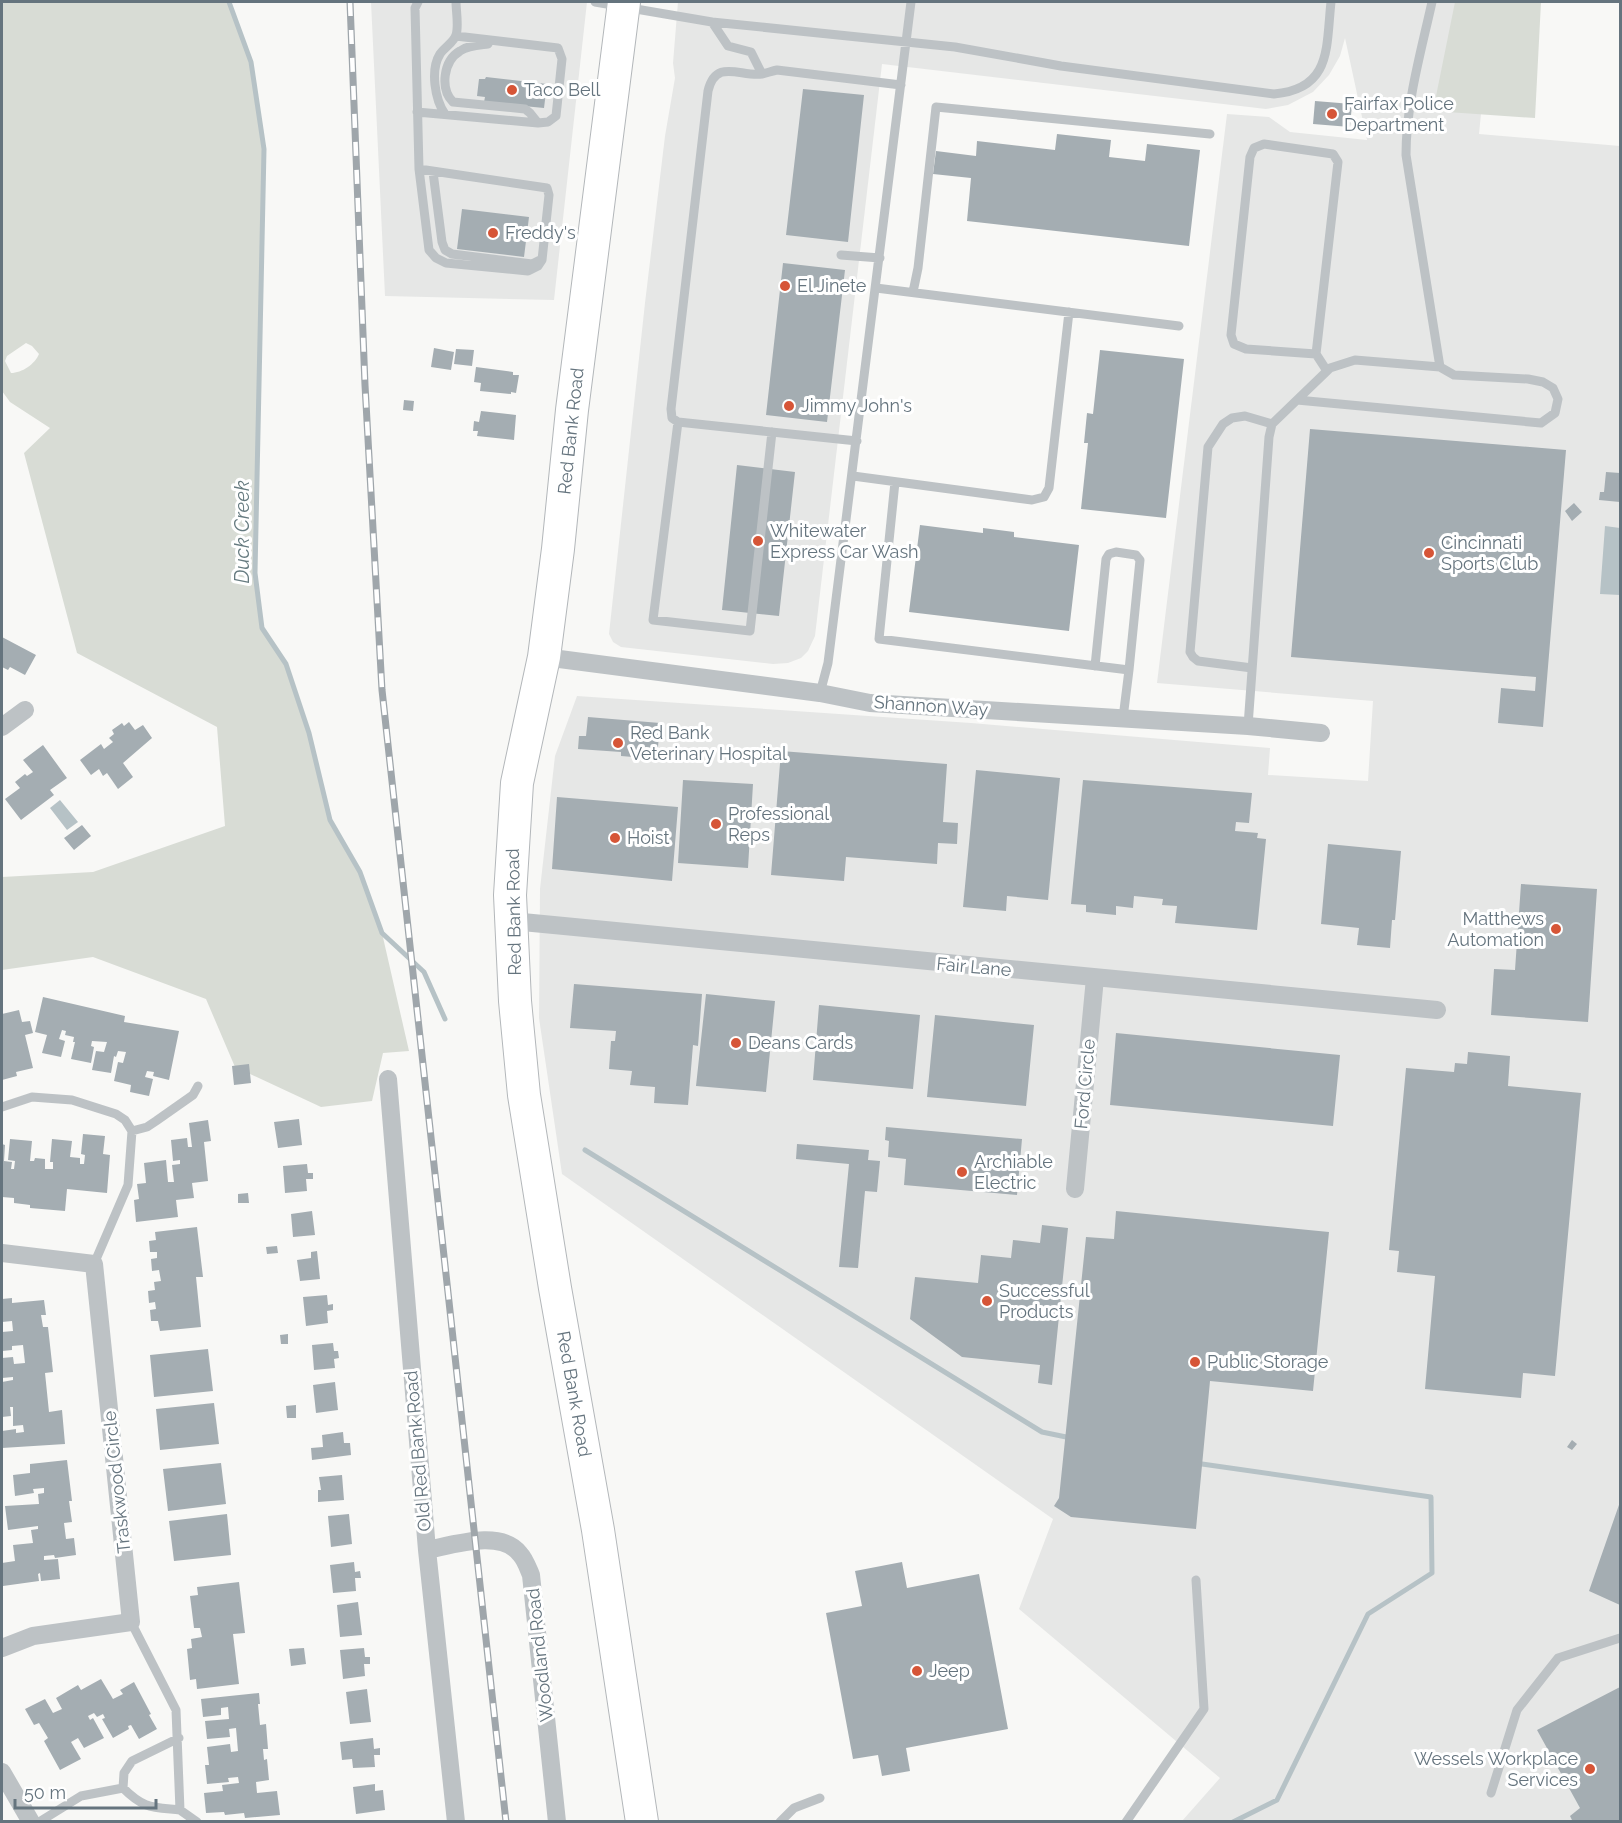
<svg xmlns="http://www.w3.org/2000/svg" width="1622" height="1823" font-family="Raleway,sans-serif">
<rect width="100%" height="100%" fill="#f8f8f6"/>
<path fill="#e6e7e6" d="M371,2h216l-33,298 -169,-4z
M678,2h814l-13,132 141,12v1675h-438l38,-43 -201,-169 34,-90 -491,-345 -23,-156 1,-129 15,-133 22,-60 394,27 299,25 -2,27 100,6 5,-80 -216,-18 70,-569 42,3 21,15 77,8 -22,-102 -5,18 -11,19 -16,17 -25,13 -22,4 -384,-45 -67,572 -7,15 -7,7 -13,5 -15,1 -152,-17 -8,-5 -4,-8 36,-331 20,-167 10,-58 -2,-15z"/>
<path fill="#d8dcd5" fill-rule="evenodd" d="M2,2h227l22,60 13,87 -9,424 7,55 24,36 23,69 21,87 30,52 22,61 27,118 -26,2 -11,48 -51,6 -86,-40 -29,-68 -113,-42 -91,13v-93l91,-5 132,-46 -8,-99 -140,-74 -53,-200 26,-25 -40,-26 -8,-11zM26,343l6,3 7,8c-4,10 -17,19 -28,19l-6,-12 2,-5z
M1455,2h86l-6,116 -102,-7z"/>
<path fill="#b6c2c6" d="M1605,526l15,2v67l-20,-1z
M60,800l18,22 -11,8 -17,-22z"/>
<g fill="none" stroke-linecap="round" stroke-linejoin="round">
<path stroke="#b6c2c6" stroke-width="5" d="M229,2l22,60 13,87 -9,424 7,55 24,36 23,69 21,87 30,52 22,61 42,39 21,47
M585,1150l457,282 29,6
M1195,1463l236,34 1,76 -64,41 -91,186 -44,22"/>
</g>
<path fill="#a4adb2" d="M486,77l61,7 -3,24 -60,-6 1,-5 -8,-1 2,-17h6z
M803,89l61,6 -16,147 -62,-7z
M1315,101l37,3 -2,23 -37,-3z
M1057,134l54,6 -2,17 36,4 2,-17 53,6 -11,96 -222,-25 4,-43 -38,-4 3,-23 40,5 1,-15 78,9z
M462,209l67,8 -5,40 -67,-8z
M783,263l62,7 -18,152 -61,-7z
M434,348l20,4 -3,18 -20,-3z
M456,349l18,1 -2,16 -18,-2z
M1100,350l84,9 -18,159 -85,-9 7,-66h-4l3,-30 6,1z
M476,367l37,5v3h6l-3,18 -5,-1v2l-31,-3 1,-8 -7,-1z
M404,400l10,1 -1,10 -10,-1z
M481,411l35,4 -2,25 -37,-4 1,-5h-5l1,-10 5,1z
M1310,429l256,21 -23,277 -45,-4 3,-35 34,3 1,-14 -245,-20z
M737,465l58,7 -16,144 -57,-6z
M1606,472l14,1v29l-21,-2 1,-8h4z
M1574,503l8,9 -10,9 -7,-10z
M920,525l63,8v-5l31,4v5l65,8 -10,86 -160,-19z
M2,637l34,18 -11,20 -15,-8 -2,3 -6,-3z
M588,717l72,6 -3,36 -36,-3v-4l-43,-3 1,-13h7z
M129,722l6,8 8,-5 9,13 -29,25 10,14 -15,12 -11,-16 -4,3 -4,-7 -8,6 -11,-15 21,-16 3,5 9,-7 -4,-4 5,-4 -2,-4 10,-7 2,3z
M43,745l24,33 -17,12 4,5 -33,25 -16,-21 15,-11 -5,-6 10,-8 2,2 6,-4 -10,-12z
M781,751l166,13 -4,58 15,1 -1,21 -19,-1 -1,21 -91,-7 -2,24 -73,-6z
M976,770l84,8 -12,122 -41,-4 -1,15 -43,-4z
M683,780l70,4 -5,84 -70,-5z
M1083,780l169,13 -3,30 -13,-1 -1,9 23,2 -1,5 9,1 -9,91 -82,-7 2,-17 -15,-1 1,-6 -29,-3 -1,12 -17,-2v9l-30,-3v-7l-15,-1z
M557,797l121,10 -6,74 -120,-12z
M82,825l9,11 -17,14 -10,-12z
M1328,844l73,7 -6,69h-3l-2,28 -33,-3 2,-17 -38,-4z
M1521,884l76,5 -9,133 -97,-7 3,-46 21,1z
M574,984l128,10 -4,52 -5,-1 -5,60 -34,-2 1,-16 -25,-2 2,-14 -23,-2 2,-28h4l1,-10 -46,-3z
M706,994l69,7 -9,91 -70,-6z
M43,997l82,19 -1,6 55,9 -10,49 -16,-4 1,-4 -7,-1 -2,6 8,2 -4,17 -19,-4 1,-7 -17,-4 4,-19 5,1 3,-11 -8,-1 -2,6 -2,-1 -3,17 -19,-3 4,-19 8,1 3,-10 -15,-1 -1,5 3,1 -3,16 -20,-4 4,-17h-2l1,-5 -9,-2 1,-4 -4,-1 -3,9 6,2 -4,16 -19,-4 5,-18 -12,-3z
M819,1005l101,10 -7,74 -100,-9z
M19,1010l3,12 8,-1 3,12 -8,2 8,33 -17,4 1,4 -15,4v-66z
M935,1015l99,10 -8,81 -99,-9z
M1116,1033l224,22 -7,71 -223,-21z
M1468,1052l42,4 -2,30 73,7 -26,283 -32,-3 -2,25 -96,-9 10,-113 -38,-4 2,-21 -10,-1 17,-182 48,4 1,-9 12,1z
M249,1064l2,19 -17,2 -2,-19z
M299,1119l3,26 -24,3 -4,-26z
M208,1120l3,21 -7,1 4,39 -16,2 2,15 -18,2 2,17 -42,5 -2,-22 5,-1 -2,-15 9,-1 -2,-20 22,-3 2,22h6l-2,-17 8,-1v-4l-7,1 -2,-21 16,-2 1,9h4l-3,-24z
M886,1127l136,12 -5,56 -113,-10 2,-26 -18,-2 1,-16 -4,-1z
M83,1134l22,2 -2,18 7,1 -3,38 -40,-4 -2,22 -35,-3v-3l-16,-2v-5l-12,-1v-53l3,1 -1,16 8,1 -1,7h3l1,-8 -7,-1 2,-21 22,2 -2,20h4l1,-3 10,1v10h8v-7h-3l2,-23 20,2 -2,16 10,1v6h4l1,-9 -4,-1z
M797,1144l72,6 -1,10 12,1 -3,31 -12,-1 -7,77 -19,-1 10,-103 -53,-5z
M307,1164l1,9h5v6h-7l1,12 -22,2 -2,-27z
M248,1193l1,10h-11v-9z
M312,1211l3,24 -22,2 -2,-23z
M1116,1211l213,21 -16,159 -103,-10 -14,148 -125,-12 -17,-11 5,-8 27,-261 28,2z
M1042,1225l26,3 -16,157 -14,-2 2,-18 -78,-8 -52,-38 5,-42 63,6 3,-28 30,3 2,-18 27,3z
M197,1227l6,50h-7l5,50 -41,4 -2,-10h-7l-1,-11 6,-1 -1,-7 -6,1 -1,-12 7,-1 -1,-8 7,-1 -2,-11 -7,1 -1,-12 6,-1v-6h-7l-1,-11 7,-1 -1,-8z
M277,1246l1,7 -11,1 -1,-7z
M317,1251l3,28 -20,2 -3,-21 14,-2v-6z
M327,1295l1,10 5,-1v6l-6,1 1,12 -22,3 -3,-29z
M12,1298v5l32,-3 2,15h-5l2,12h5l5,45 -8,1 4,39 13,-2 3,34 -63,4v-17l14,-2v4l8,-1 -1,-7 -10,1v-19h-3l1,9 -9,1v-35l11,-2v-3l-11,1v-20l11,-1 1,7 11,-1 -2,-18 -11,1v4l-10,1v-19l11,-1 -1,-10 -10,1v-23z
M288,1334v10h-7l-1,-9z
M333,1343l1,8h4l1,7 -5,1 1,9 -21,2 -2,-25z
M208,1349l5,42 -59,6 -4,-42z
M335,1382l3,28 -22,3 -3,-28z
M214,1403l5,41 -59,6 -4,-41z
M296,1405v13h-9l-1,-12z
M343,1432l1,11h6l1,12 -39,5 -1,-12 12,-1 -1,-12z
M1572,1440l5,4 -5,6 -5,-3z
M67,1460l5,41h-3l3,21 -8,1 2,16 8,-1 2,17 -21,3 -1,-3 -10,1v4l14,-1 2,20 -19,2 -1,-8 -2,1 1,7 -36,5 -1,-23 13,-2 -2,-16 20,-2 -2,-13 7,-1v-3l-30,4 -3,-24 34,-2 -1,-10 6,-1v-5l-11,1 1,4 -19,3 -2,-21 17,-2v-9z
M221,1463l5,41 -58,7 -5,-42z
M342,1475l2,25 -26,2v-12h3l-2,-13z
M1620,1502v103l-31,-14z
M227,1514l4,41 -57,6 -5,-40z
M349,1514l3,30 -21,3 -3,-31z
M354,1562l1,10 5,-1 1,7h-6l1,13 -23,2 -3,-28z
M902,1562l5,26 72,-14 29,155 -102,19 4,23 -28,5 -4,-21 -25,4 -27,-146 36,-7 -7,-35z
M239,1582l6,51 -12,1 6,50 -42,5 -1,-10 -6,1 -3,-31 5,-1 -1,-9 11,-2 -2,-9h-6l-4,-32 8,-1 -1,-8z
M358,1602l4,33 -22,2 -3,-32z
M304,1648l2,16 -15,2 -2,-17z
M364,1648l1,9h5v7h-6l1,12 -22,3 -3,-29z
M101,1679l12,20 10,-5 -3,-4 14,-8 17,32 -2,1 8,14 -18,10 -8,-14 -3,1 1,3 -16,9 -11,-19 3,-1 -2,-4 -6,3 -3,-4 -6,3 2,4 3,-2 11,20 -20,10 -6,-10 -7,4 10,17 -21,11 -16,-29 4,-3 -9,-15 -5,2 -9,-16 20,-10 8,14 9,-4 -6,-11 22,-13 3,5z
M1620,1687v135h-47l-3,-6 10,-8 -43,-78z
M367,1689l4,33 -21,2 -4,-32z
M259,1693l1,11h-2l2,21 6,-1 2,25h-5l1,11 3,-1 2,21 -13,2 1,11 20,-2 3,24 -35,3 -1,-5 -19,2 -1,-3 -18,1 -2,-20 19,-2 -1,-6 17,-2 -1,-6 -10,1 1,4 -22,2 -2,-19h4l-2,-18 23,-3 1,8 7,-1 -2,-23 -7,1 1,8 -23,2 -2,-18 24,-2 -1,-12 -7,1v7l-18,2 -2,-18z
M373,1738l1,11 6,-1v7h-6l1,12 -22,1 -1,-9 -10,1 -2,-18z
M375,1784v7l8,-1 2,20 -29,4 -3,-27z"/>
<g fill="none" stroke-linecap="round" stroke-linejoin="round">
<defs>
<path id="highway" d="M624,2l-52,408 -14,139 -14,108 -27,126 -7,112 5,106 9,94 31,193 43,242 44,292"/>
</defs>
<use href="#highway" stroke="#b3b7ba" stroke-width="34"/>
<path stroke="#bdc2c5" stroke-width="9" d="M418,2l-3,6 4,161 10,81 7,8 10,5 82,8 10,-5 4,-6 7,-65 -2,-7 -128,-19
M595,2l117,20 243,25 106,19 213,28c58,-5 52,-47 57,-92
M1432,2c-11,50 -26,101 -26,153l34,212
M712,22l16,24 23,6 11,22
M488,44c-9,1 -20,1 -28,7 -17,10 -20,38 -7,51l72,7 5,4 8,10
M417,112l121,11 10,-1 8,-6 6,-57 -4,-11 -102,-12
M445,114c-10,-14 -15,-44 -5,-60 4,-6 14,-12 16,-19 3,-9 0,-24 0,-33
M433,172l9,70 3,8 7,4 80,10 8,-4
M841,255l39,3
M876,288l303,38
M913,292l5,-24 18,-161 274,27
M1316,354l-70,-5 -12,-5 -3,-9 19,-178 4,-9 10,-4 69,10 5,8 -22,192 11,17
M678,422l-25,198 97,11 22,-199
M857,441l-179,-19 -6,-4 -1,-9 37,-318c8,-33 32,-14 54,-17 5,-1 10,-3 15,-4l124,15
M853,476l179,24 12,-3 5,-9 20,-176
M895,482l-16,157 250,31 -6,48
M1095,666l11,-107 3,-5 7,-2 20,3 4,5 -11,110
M1252,668l-54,-7 -5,-4 -3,-5 18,-205 15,-23 9,-6 13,-2 27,8
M820,693l8,-30 83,-661
M1248,726l21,-289 3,-13 55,-53 3,-3 25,-8 85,7 14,8 74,4 15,3 10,6 5,11 -3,14 -14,10 -244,-23
M2,1107l30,-10 40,3 44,14 9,6 7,11 -4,54 -34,79
M132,1131l15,-4 9,-6 37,-26 5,-9
M131,1622l45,88 4,100 17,12
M179,1738l-47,23 -8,12 -1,15c21,21 29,19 57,22
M1491,1793l26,-83 41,-52 62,-20
M39,1822l42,-26 42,-8
M780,1822l14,-14 26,-10
M1126,1822l78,-113 -8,-129"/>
<path stroke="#bdc2c5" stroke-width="18" d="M544,657l276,36 50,10 378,23 73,7
M2,727l23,-17
M512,921l925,89
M388,1079l39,471 29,272
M1075,1189l20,-211
M2,1253l92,11 37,358 -98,14 -31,12
M427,1550c26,-5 75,-21 93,4 5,5 8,14 11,21l26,247
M2,1772l29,50"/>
<use href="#highway" stroke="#fff" stroke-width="32"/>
<defs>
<path id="rail" d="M350,2l15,383 17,305 124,1132"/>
</defs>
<use href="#rail" stroke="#9fa6ab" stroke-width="7"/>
<use href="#rail" stroke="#fff" stroke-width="4.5" stroke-dasharray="14" stroke-linecap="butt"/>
</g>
<g fill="#d65537" stroke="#fff" stroke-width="2">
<circle cx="512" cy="90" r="6"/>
<circle cx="1332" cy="114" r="6"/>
<circle cx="493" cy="233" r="6"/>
<circle cx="785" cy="286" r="6"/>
<circle cx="789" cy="406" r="6"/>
<circle cx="758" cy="541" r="6"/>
<circle cx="1429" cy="553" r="6"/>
<circle cx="618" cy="743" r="6"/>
<circle cx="716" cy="824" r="6"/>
<circle cx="615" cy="838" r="6"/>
<circle cx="1556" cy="929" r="6"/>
<circle cx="736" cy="1043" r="6"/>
<circle cx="962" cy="1172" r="6"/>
<circle cx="987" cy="1301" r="6"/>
<circle cx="1195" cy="1362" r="6"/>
<circle cx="917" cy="1671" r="6"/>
<circle cx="1590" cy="1769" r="6"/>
</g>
<g text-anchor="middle" stroke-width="6" stroke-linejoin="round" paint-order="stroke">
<g font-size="18" fill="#65747e" stroke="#fff" text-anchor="start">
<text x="524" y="96">Taco Bell</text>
<text x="1344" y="110">Fairfax Police<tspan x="1344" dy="21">Department</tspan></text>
<text x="505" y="239">Freddy's</text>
<text x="797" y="292">El Jinete</text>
<text x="801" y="412">Jimmy John's</text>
<text x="770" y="537">Whitewater<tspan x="770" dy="21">Express Car Wash</tspan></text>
<text x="1441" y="549">Cincinnati<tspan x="1441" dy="21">Sports Club</tspan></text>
<text x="630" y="739">Red Bank<tspan x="630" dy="21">Veterinary Hospital</tspan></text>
<text x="728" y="820">Professional<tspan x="728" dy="21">Reps</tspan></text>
<text x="627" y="844">Hoist</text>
<text x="1544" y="925" text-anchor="end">Matthews<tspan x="1544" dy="21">Automation</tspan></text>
<text x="748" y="1049">Deans Cards</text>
<text x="974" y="1168">Archiable<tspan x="974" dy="21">Electric</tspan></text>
<text x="999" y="1297">Successful<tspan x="999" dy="21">Products</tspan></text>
<text x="1207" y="1368">Public Storage</text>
<text x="929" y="1677">Jeep</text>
<text x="1578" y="1765" text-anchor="end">Wessels Workplace<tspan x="1578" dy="21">Services</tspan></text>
</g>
<g font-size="18" fill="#65747e" stroke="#fff">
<text transform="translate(571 431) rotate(-84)" y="6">Red Bank Road</text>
<text transform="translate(931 706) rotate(4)" y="6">Shannon Way</text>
<text transform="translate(514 912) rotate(-91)" y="6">Red Bank Road</text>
<text transform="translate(974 967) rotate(5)" y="6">Fair Lane</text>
<text transform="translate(1085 1084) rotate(-85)" y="6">Ford Circle</text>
<text transform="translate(574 1394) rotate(80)" y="6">Red Bank Road</text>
<text transform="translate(418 1451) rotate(-95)" y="6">Old Red Bank Road</text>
<text transform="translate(117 1482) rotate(-96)" y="6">Traskwood Circle</text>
<text transform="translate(540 1655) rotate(-96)" y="6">Woodland Road</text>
</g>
<g font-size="20" font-style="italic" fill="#657a7f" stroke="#fff">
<text transform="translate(242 532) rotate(-90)" y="7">Duck Creek</text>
</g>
</g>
<rect width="1622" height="1823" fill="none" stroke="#65747e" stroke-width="6"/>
<path d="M15 1799v9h141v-9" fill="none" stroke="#65747e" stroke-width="3"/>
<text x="24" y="1799" font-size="18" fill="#65747e" stroke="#ffffff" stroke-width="4.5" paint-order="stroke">50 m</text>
</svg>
